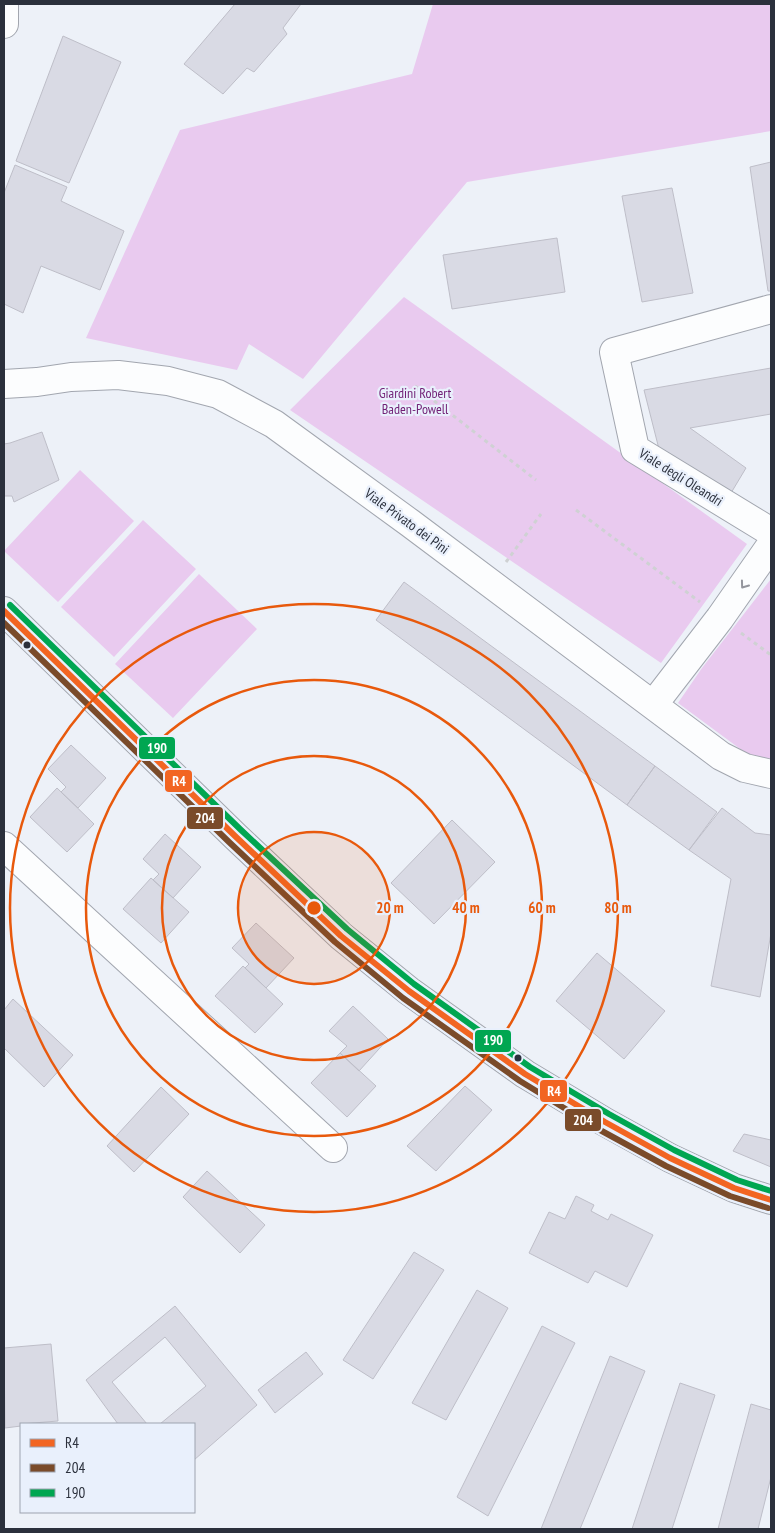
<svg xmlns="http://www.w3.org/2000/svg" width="775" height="1533" font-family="'PT Sans Narrow',sans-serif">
<rect width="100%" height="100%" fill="#edf1f8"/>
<path fill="#e9caef" d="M433,4h338v127l-304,51 -164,197 -54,-35 -12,26 -151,-32 94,-208 232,-56z
M404,297l343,247 -86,119 -371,-253z
M80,470l54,51 -76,81 -54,-51z
M143,520l53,49 -82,88 -53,-50z
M199,574l58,55 -84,89 -58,-54z
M771,579v181l-24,-6 -69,-51 24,-35z"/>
<path fill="#d9dae4" stroke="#bebec8" d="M235,4h66l-18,24 4,6 -33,38 -7,-4 -24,26 -39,-30z
M63,36l58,26 -52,121 -53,-22z
M771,162v129h-3l-18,-124z
M15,165l52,22 -6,14 63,30 -24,59 -59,-24 -18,47 -19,-9v-111z
M672,188l21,105 -51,9 -20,-106z
M557,238l8,54 -113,17 -9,-54z
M771,368v46l-81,14 56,40 -18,30 -67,-41 -17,-67z
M42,432l17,48 -45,22 -2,-6h-8v-52l6,-1z
M404,582l251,184 -28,39 -251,-185z
M71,745l35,33 -28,30 -17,-16 5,-5 -18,-18z
M655,766l62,46 -28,38 -62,-45z
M57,788l37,36 -27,28 -37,-35z
M722,808l33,25 16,2v98l-11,64 -49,-11 20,-107 -42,-29z
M452,820l43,42 -61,62 -43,-41z
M165,834l36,33 -28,31 -20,-18 6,-6 -16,-15z
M151,878l38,34 -28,31 -38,-34z
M256,923l38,35 -28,30 -21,-20 4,-4 -17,-16z
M597,953l68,58 -41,48 -68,-58z
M243,966l40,38 -28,29 -40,-37z
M13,999l60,56 -29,32 -40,-39v-38z
M353,1006l35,33 -29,32 -19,-18 7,-7 -18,-15z
M340,1053l36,33 -29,31 -36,-34z
M465,1086l27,24 -56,61 -29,-25z
M161,1087l28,27 -55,58 -27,-26z
M744,1134l27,6v27l-38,-16z
M207,1171l58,54 -25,28 -57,-56z
M576,1196l18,9 -3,6 17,9 3,-6 42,21 -26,52 -32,-16 -7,12 -59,-30 20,-41 16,7z
M414,1252l30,18 -71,109 -30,-19z
M477,1290l31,18 -62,112 -34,-17z
M175,1306l82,99 -63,55v-36h-34l46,-38 -41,-49 -53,45 35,42h-29l-32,-44z
M542,1326l33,17 -87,173 -31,-19z
M51,1344l7,77 -37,3v2l-16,2 -1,-80z
M306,1352l17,22 -48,39 -17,-23z
M610,1356l35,15 -65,158h-39z
M680,1383l35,12 -43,134h-40z
M751,1404l20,6v67l-13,52h-40z"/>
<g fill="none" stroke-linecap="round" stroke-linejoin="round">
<defs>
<path id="street" d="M4,24v-20
M771,309l-157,43 21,97 136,83
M4,384l33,-2 34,-5 47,-2 50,6 50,13 56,30 136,99 311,233 24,12 26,6
M653,705l67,-87 51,-73
M4,846l329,302"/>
<path id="secondary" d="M4,611l231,225 106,100 68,55 116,83 80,48 65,36 64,30 37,12"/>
</defs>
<use href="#street" stroke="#a2a6af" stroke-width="30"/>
<use href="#secondary" stroke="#a2a6af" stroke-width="30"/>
<path stroke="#cfd1d3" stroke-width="3" stroke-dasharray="4 4" stroke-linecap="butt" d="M415,386l121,94
M576,510l124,92
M506,562l35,-48
M741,633l30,22"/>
<use href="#street" stroke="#fcfdfe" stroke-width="28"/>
<use href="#secondary" stroke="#f0f4f7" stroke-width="28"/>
<defs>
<path id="bus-1" d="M4,611l231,225 106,100 68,55 116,83 80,48 65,36 64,30 37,12"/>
<path id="bus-2" d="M4,623l225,219 106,100 68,56 117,83 80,49 66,36 64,30 38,12"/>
<path id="bus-3" d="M10,605l231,225 106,99 67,55 116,83 79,47 65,36 63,30 34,11"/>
</defs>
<use href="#bus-1" stroke="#e9f0fc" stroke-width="10"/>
<use href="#bus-2" stroke="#e9f0fc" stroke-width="10"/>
<use href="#bus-3" stroke="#e9f0fc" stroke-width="10"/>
<use href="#bus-1" stroke="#f26522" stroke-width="6"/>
<use href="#bus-2" stroke="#7a4b2a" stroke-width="6"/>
<use href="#bus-3" stroke="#00a651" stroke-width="6"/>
</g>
<defs><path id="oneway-chevron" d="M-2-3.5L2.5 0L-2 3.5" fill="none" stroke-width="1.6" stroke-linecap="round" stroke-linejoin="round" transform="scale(1.25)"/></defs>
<use stroke="#94969d" href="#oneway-chevron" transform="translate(744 585) rotate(126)"/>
<circle cx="314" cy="908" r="76" fill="#e8590c" fill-opacity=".12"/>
<g fill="none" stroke="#e8590c" stroke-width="2.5">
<circle cx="314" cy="908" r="76"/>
<circle cx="314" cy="908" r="152"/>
<circle cx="314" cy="908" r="228"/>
<circle cx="314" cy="908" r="304"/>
</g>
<g fill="#2b303c" stroke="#e9f0fc" stroke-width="2">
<circle cx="27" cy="645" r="4.5"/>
<circle cx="518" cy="1058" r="4.5"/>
</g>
<g text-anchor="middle" stroke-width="4.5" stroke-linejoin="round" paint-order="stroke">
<g font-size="14" fill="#701f75" stroke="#e9f0fc">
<text x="415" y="398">Giardini Robert<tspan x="415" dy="16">Baden-Powell</tspan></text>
</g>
<g font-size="14" fill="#2b303c" stroke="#e9f0fc">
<text transform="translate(681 477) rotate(32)" y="5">Viale degli Oleandri</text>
<text transform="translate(407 521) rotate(36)" y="5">Viale Privato dei Pini</text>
</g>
</g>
<circle cx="314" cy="908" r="8" fill="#e8590c" stroke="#e9f0fc" stroke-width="2.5"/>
<g font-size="15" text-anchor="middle" font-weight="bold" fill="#e8590c" stroke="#e9f0fc" stroke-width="4.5" stroke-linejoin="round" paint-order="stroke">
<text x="390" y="913">20 m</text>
<text x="466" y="913">40 m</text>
<text x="542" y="913">60 m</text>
<text x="618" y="913">80 m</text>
</g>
<g stroke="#e9f0fc" stroke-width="2">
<rect x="138" y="736" width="38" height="24" rx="5" fill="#00a651"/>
<rect x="164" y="769" width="29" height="24" rx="5" fill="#f26522"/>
<rect x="186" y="806" width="38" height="24" rx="5" fill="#7a4b2a"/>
<rect x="474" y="1029" width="38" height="24" rx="5" fill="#00a651"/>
<rect x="539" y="1079" width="29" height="24" rx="5" fill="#f26522"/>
<rect x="564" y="1108" width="38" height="24" rx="5" fill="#7a4b2a"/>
</g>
<g font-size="14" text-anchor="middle" font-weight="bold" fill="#fff">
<text x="157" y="753">190</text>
<text x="179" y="786">R4</text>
<text x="205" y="823">204</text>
<text x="493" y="1045">190</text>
<text x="554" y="1096">R4</text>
<text x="583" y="1125">204</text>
</g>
<rect width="775" height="1533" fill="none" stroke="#2b303c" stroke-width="10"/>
<rect x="20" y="1423" width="175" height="90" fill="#e9f0fc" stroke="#9da3af"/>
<rect x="30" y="1439" width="25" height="8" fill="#f26522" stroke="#9da3af"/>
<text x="65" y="1448" font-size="15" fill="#2b303c">R4</text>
<rect x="30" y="1464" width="25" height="8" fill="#7a4b2a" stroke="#9da3af"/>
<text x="65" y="1473" font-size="15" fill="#2b303c">204</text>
<rect x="30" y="1489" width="25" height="8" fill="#00a651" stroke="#9da3af"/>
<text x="65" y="1498" font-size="15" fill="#2b303c">190</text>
</svg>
